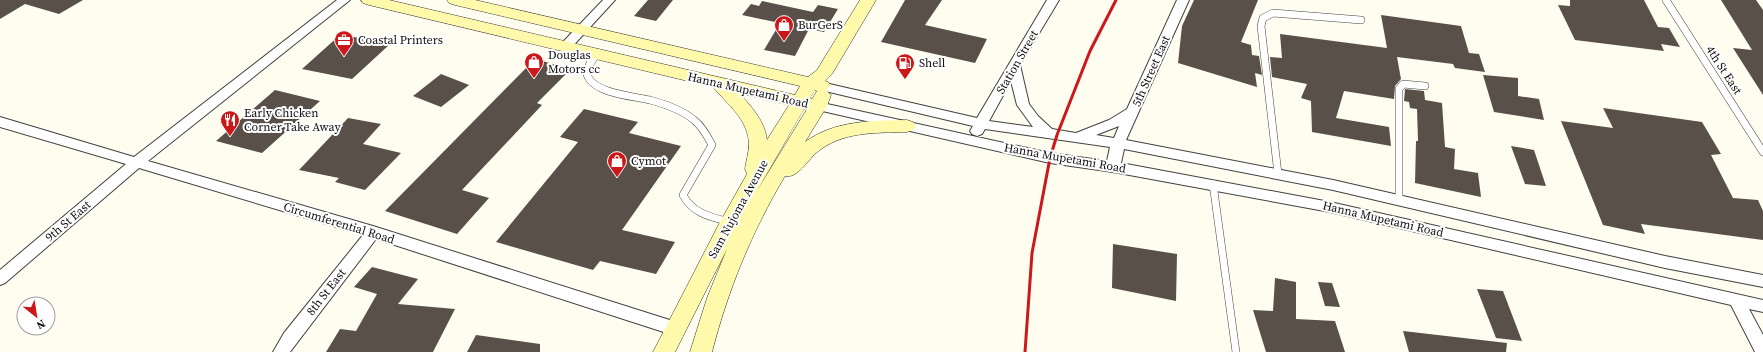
<svg xmlns="http://www.w3.org/2000/svg" width="1763" height="352" font-family="'Source Serif 4',serif">
<rect width="100%" height="100%" fill="#fffdf0"/>
<path fill="#585049" d="M0,0h83l-24,14 -34,-10 -25,15z
M648,0h25l-17,21 -22,-5z
M905,0h37l-17,25 62,14 -12,24 -94,-21z
M1194,0h64l-17,42 10,3 1,10 7,1 3,19 -7,-2 2,14 -79,-24 4,-37z
M1570,0h74l14,27 11,1 11,19 -19,-3 3,7 -89,-11 -17,-35 12,1z
M1721,0h35l7,10v85l-30,-47 19,2z
M762,1l51,11 5,-7 20,4 -14,23 -15,-3 -14,27 -31,-6 16,-27 -38,-8 9,-11 8,2z
M1381,15l80,11 8,27 10,1 6,18 -30,-4 -2,-4 -56,-7 4,22 -6,7 -1,13 -50,-8 -8,27 53,9 2,19 -79,-14 -1,-31 -10,-3 6,-14 -35,-7 -2,-20 12,1 -2,-24 107,14z
M341,34l48,11 -37,34 -50,-10z
M535,59l36,10 -34,34 5,2 -80,85 27,8 -32,36 -72,-23z
M441,74l28,11 -28,22 -28,-11z
M1483,75l35,3v18l21,3 5,21 -50,-8z
M1405,89l19,2 1,9 17,3 3,44 10,2 -1,20 24,4 3,24 -66,-14 1,-42h2l-1,-32 -7,-1 -1,-6 -5,-1z
M275,90l45,11 -58,52 -46,-12z
M1603,108l99,14 19,32 -10,1 22,43 25,2 5,11v29l-122,-16 4,10 -42,-9 -42,-104 52,7z
M584,109l54,13 -9,11 52,13 -59,84 53,12 -19,32 -56,-13 -7,9 -97,-28 82,-100 -18,-5z
M348,118l33,6 -18,20 38,9 -36,37 -30,-8 4,-4 -40,-8z
M1511,146l23,4 12,36 -21,-2z
M1113,244l64,10 -1,47 -64,-13z
M372,267l46,12 -20,25 57,5 -22,43h-107l14,-23 16,2 21,-37 -23,-7z
M1275,278l21,4v37l39,2 10,31h-79l-13,-42 20,1z
M1318,282l14,1 8,24 -15,-1z
M1477,289l26,2 19,50 -26,-3z
M1403,331l104,12 -1,9h-97z
M476,335l64,9v8h-73z"/>
<g fill="none" stroke-linecap="round" stroke-linejoin="round">
<defs>
<path id="lane" d="M1666,0l97,152
M598,53c-5,6 -14,16 -10,24 9,17 45,19 62,23 15,4 32,10 44,20 9,7 13,16 18,25l-29,50c10,19 28,22 47,27
M1278,174l-17,-148 2,-8 10,-5 88,7
M1213,184l23,168
M1399,200v-111l4,-5 22,2"/>
<path id="street" d="M337,0h13l-202,161 225,65 303,96 6,2 2,5 -2,5 -6,2 -300,-97 -86,113h-17l11,-19 79,-98 -224,-67 -134,115 -5,2v-15l126,-106 -126,-37v-10l134,40z
M603,0h12l-45,49h-8l-2,-3 2,-3z
M1047,0h12l-39,65 9,39 9,12 14,13 24,4 33,-13 18,-11 50,-109h12l-63,140 207,40 332,76 98,19v12l-98,-19 -332,-78 -209,-41 -3,14 209,39 433,98v12l-14,-3 14,26v17h-8l-24,-47 -401,-93 -217,-40 -63,-9 -232,-53 -5,-1 -2,-3 2,-3 5,-1 232,51 57,8 3,-14 -125,-18 -3,5 -5,2 -5,-2 -2,-3 3,-5 -148,-35 -5,-1 -1,-3 1,-3 5,-1 152,35zM1011,81l6,24 16,22 -44,-6zM1119,126l-5,12 -18,-3z"/>
<path id="secondary" d="M361,0h28l406,95 5,-9 -345,-81 -6,-2 -2,-3h28l333,77 9,-7 43,-70h16l-44,74 -7,7 3,1 3,4 -5,4 5,5 -4,11 -22,36c30,-22 67,-21 102,-22l6,2 3,4 -3,4 -6,2c-32,1 -65,-1 -91,21 -8,7 -19,26 -31,23 -33,55 -57,114 -73,176h-22l17,-54 20,-49 -52,103h-22l67,-130 27,-48 -2,-5c1,-8 4,-17 4,-25 -1,-25 -21,-39 -36,-57l-344,-82 -6,-2zM815,90l2,1 -5,8 -2,-1zM739,93l50,12 -22,35c-2,-19 -16,-34 -28,-47zM804,109h3l-50,82z"/>
</defs>
<use href="#lane" stroke="#414141" stroke-width="8"/>
<use href="#street" stroke="#414141" stroke-width="2"/>
<use href="#secondary" stroke="#303030" stroke-width="1"/>
<use href="#lane" stroke="#fff" stroke-width="7"/>
<use href="#street" fill="#fff" fill-rule="evenodd"/>
<use href="#secondary" fill="#fff9ab" fill-rule="evenodd"/>
<path stroke="#cc181a" stroke-width="3" d="M1025,352l7,-99 18,-95 7,-23 33,-84 26,-51"/>
</g>
<defs>
<symbol id="shop-pin" viewBox="-11 -11 22 30"><path d="M0 17L-7.5 6A9.5 9.5 0 1 1 7.5 6Z" fill="#cc181a" stroke="#fff"/><path d="M-5-2.5h2.3a2.7 3.5 0 0 1 5.4 0H5L5.5 6h-11ZM-1.5-2.5h3a1.5 2.3 0 0 0-3 0Z" fill="#fff"/></symbol>
<symbol id="office-pin" viewBox="-11 -11 22 30"><path d="M0 17L-7.5 6A9.5 9.5 0 1 1 7.5 6Z" fill="#cc181a" stroke="#fff"/><path d="M-6-3h4V-5.5h4V-3h4V5H-6ZM-1-4.5V-3h2v-1.5ZM-6 0V1H6V0Z" fill="#fff"/></symbol>
<symbol id="fuel-pin" viewBox="-11 -11 22 30"><path d="M0 17L-7.5 6A9.5 9.5 0 1 1 7.5 6Z" fill="#cc181a" stroke="#fff"/><path d="M-5.5-6h7V0h2V4h1.3V-2.5L3-4.5l.8-.8L6-3V5H2.5V1h-1V6h-7ZM-4.2-4.7v3.2H.2V-4.7Z" fill="#fff"/></symbol>
<symbol id="restaurant-pin" viewBox="-11 -11 22 30"><path d="M0 17L-7.5 6A9.5 9.5 0 1 1 7.5 6Z" fill="#cc181a" stroke="#fff"/><path d="M-5-6h1v4h1v-4h1v4h1v-4h1v5L-1.5 .5V6h-2V.5L-5-1ZM5-6V6H3V1.5H1.5Q1.5-4 5-6Z" fill="#fff"/></symbol>
</defs>
<g fill-rule="evenodd">
<use href="#shop-pin" x="773" y="14" width="22" height="30"/>
<use href="#office-pin" x="333" y="29" width="22" height="30"/>
<use href="#shop-pin" x="523" y="51" width="22" height="30"/>
<use href="#fuel-pin" x="894" y="52" width="22" height="30"/>
<use href="#restaurant-pin" x="219" y="109" width="22" height="30"/>
<use href="#shop-pin" x="606" y="150" width="22" height="30"/>
</g>
<g text-anchor="middle" stroke-width="4" stroke-linejoin="round" paint-order="stroke">
<g font-size="12" fill="#0e0e0e" stroke="#fff" text-anchor="start">
<text x="798" y="29">BurGerS</text>
<text x="358" y="44">Coastal Printers</text>
<text x="548" y="59">Douglas<tspan x="548" dy="14">Motors cc</tspan></text>
<text x="919" y="67">Shell</text>
<text x="244" y="117">Early Chicken<tspan x="244" dy="14">Corner Take Away</tspan></text>
<text x="631" y="165">Cymot</text>
</g>
<g font-size="12" fill="#0e0e0e" stroke="#fff">
<text transform="translate(1017 62) rotate(-60)" y="4">Station Street</text>
<text transform="translate(1724 70) rotate(57)" y="4">4th St East</text>
<text transform="translate(1151 71) rotate(-66)" y="4">5th Street East</text>
<text transform="translate(748 90) rotate(13)" y="4">Hanna Mupetami Road</text>
<text transform="translate(1065 158) rotate(10)" y="4">Hanna Mupetami Road</text>
<text transform="translate(738 209) rotate(-61)" y="4">Sam Nujoma Avenue</text>
<text transform="translate(1383 219) rotate(13)" y="4">Hanna Mupetami Road</text>
<text transform="translate(68 221) rotate(-41)" y="4">9th St East</text>
<text transform="translate(339 223) rotate(17)" y="4">Circumferential Road</text>
<text transform="translate(326 292) rotate(-52)" y="4">8th St East</text>
</g>
</g>
<g transform="translate(36 316) rotate(150)"><circle r="19" fill="#ffffff" stroke="#9f9f9f"/>
<path d="M0-3L7 15L0 10L-7 15Z" fill="#cc181a"/>
<text y="-6" font-size="11" font-weight="bold" text-anchor="middle" fill="#0e0e0e">N</text>
</g>
</svg>
